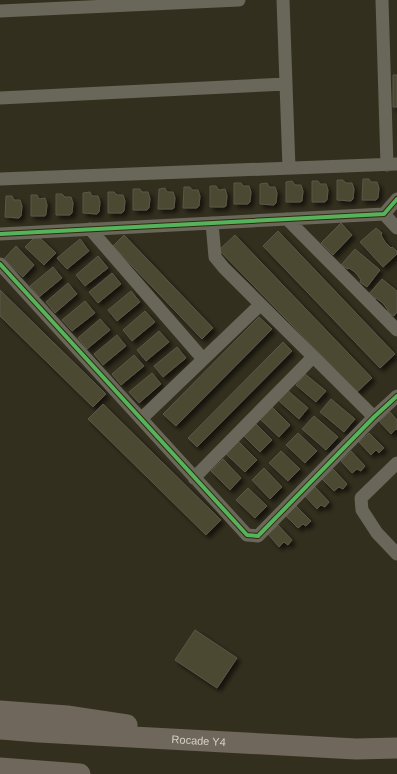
<svg xmlns="http://www.w3.org/2000/svg" width="397" height="774" font-family="Helvetica,sans-serif">
<defs>
<filter id="shadow"><feDropShadow dx="3.5" dy="3.5" stdDeviation="2" flood-color="#0009"/></filter>
</defs>
<rect width="100%" height="100%" fill="#332f1e"/>
<path fill="#4c4830" stroke="#5b584a" filter="url(#shadow)" d="M393,75h4v32h-4z
M363,179h6l2,3h6l2,6 -1,10 -2,2h-14z
M337,180h6l3,3h6l2,6 -1,10 -2,2 -14,-1z
M292,181l3,4h6l2,6 -1,10 -2,1h-14v-20z
M312,181h6l2,3h6l2,6 -1,10 -2,2h-13z
M234,183h7l2,3h6l2,6 -1,10 -2,2h-14z
M267,183l2,4h6l2,6 -1,10 -2,2 -14,-1v-20z
M210,186h6l3,4 6,-1 2,7 -1,10 -2,1h-14z
M184,187h6l2,3h6l2,6 -1,10 -2,2h-14z
M165,188l2,4h6l2,6 -1,10 -2,1h-14l1,-20z
M133,189h7l2,3h6l2,7 -1,9 -2,2h-14z
M90,192l2,4h6l2,6 -1,10 -2,2 -14,-1v-20z
M108,192h6l3,3h6l2,6 -1,10 -2,2h-14z
M56,194h6l3,3h6l2,6 -1,10 -2,2h-14z
M31,195h6l2,4 6,-1 2,7 -1,9 -1,2h-14z
M6,196h6l2,4h6l2,6 -1,10 -2,2 -14,-1z
M341,223l11,12 -19,20 -12,-12z
M376,228l6,5 -1,2 4,7 6,6 1,-1 5,4v3l-14,13 -23,-25z
M278,231l117,123 -15,14 -117,-122z
M37,235l19,18 -12,12 -19,-18z
M124,235l89,93 -11,11 -89,-93z
M235,235l137,143 -15,14 -138,-142z
M80,239l9,12 -22,18 -10,-11z
M16,246l18,19 -11,12 -19,-18z
M355,249l25,21 -13,17 -7,-5 1,-2 -5,-7 -7,-5 -1,1 -7,-4z
M98,256l10,12 -23,18 -9,-11z
M53,267l9,11 -23,19 -9,-11z
M112,273l9,11 -23,19 -9,-11z
M382,279l15,12v21l-3,4 -7,-4 1,-2 -5,-7 -7,-5 -1,1 -7,-4z
M68,283l9,11 -22,19 -9,-11z
M0,290l106,104 -13,13 -93,-91z
M131,291l9,11 -23,19 -9,-11z
M85,301l10,12 -23,18 -10,-11z
M145,311l10,11 -23,19 -9,-11z
M259,317l13,12 -96,97 -13,-12z
M100,319l10,11 -23,19 -9,-11z
M159,331l10,11 -23,19 -9,-11z
M117,335l9,11 -23,19 -9,-11z
M283,342l9,9 -95,96 -9,-9z
M177,347l9,11 -23,19 -9,-11z
M134,355l10,11 -23,19 -9,-11z
M152,373l9,11 -22,19 -10,-11z
M305,374l21,17 -10,11 -20,-17z
M287,390l21,18 -9,11 -21,-19z
M331,399l24,20 -11,13 -24,-20z
M103,404l118,116 -15,15 -118,-116z
M272,407l18,18 -11,12 -19,-18z
M390,412l7,8v10l-1,-1 -5,5 -12,-13z
M314,416l24,21 -12,13 -24,-21z
M254,422l18,18 -12,12 -18,-18z
M298,433l19,18 -12,12 -19,-18z
M369,433l15,15 -5,5 -3,-3 -5,5 -12,-13z
M238,441l19,19 -12,12 -19,-18z
M281,451l19,18 -12,12 -19,-18z
M351,451l14,15 -4,5 -4,-2 -5,4 -11,-12z
M223,459l18,19 -11,12 -19,-19z
M264,468l18,19 -12,12 -18,-19z
M333,469l14,15 -4,5 -4,-2 -5,4 -12,-12z
M315,487l14,15 -4,5 -4,-2 -4,4 -12,-13z
M248,488l19,18 -12,12 -19,-18z
M296,506l15,15 -5,5 -3,-2 -5,4 -12,-12z
M278,525l14,15 -4,5 -4,-3 -5,5 -11,-13z
M195,630l42,28 -20,30 -42,-28z"/>
<g fill="none" stroke-linecap="round" stroke-linejoin="round">
<path stroke="#69665a" stroke-width="13" d="M283,0l6,168
M382,0l5,165
M0,11l239,-11
M0,98l286,-14
M0,179l397,-15
M384,214l13,14
M287,219l110,111
M212,223l3,34 9,11 150,149
M90,229l113,130
M0,234l384,-20 13,-15
M0,264l247,271 11,1 116,-119 23,-21
M141,419l119,-114
M397,463l-36,35 1,12 15,23 20,21
M194,478l119,-121"/>
<g stroke="#70675c" stroke-width="21">
<path d="M0,711l67,5 60,9"/>
<path id="s1" d="M0,729l39,3 317,17 41,-1"/>
<path d="M0,768l80,6"/>
</g>
<defs>
<path id="cycleway" d="M0,234l384,-20 13,-15
M0,264l247,271 11,1 116,-119 23,-21"/>
</defs>
<use href="#cycleway" stroke="#312b0b" stroke-width="6"/>
<use href="#cycleway" stroke="#56b35d" stroke-width="4"/>
</g>
<g text-anchor="middle" stroke-width="4" stroke-linejoin="round" paint-order="stroke">
<g font-size="11" fill="#d6d3c1" stroke="#312b0b">
<text dy="4" stroke="none"><textPath href="#s1" startOffset="199">Rocade Y4</textPath></text>
</g>
</g>
</svg>
